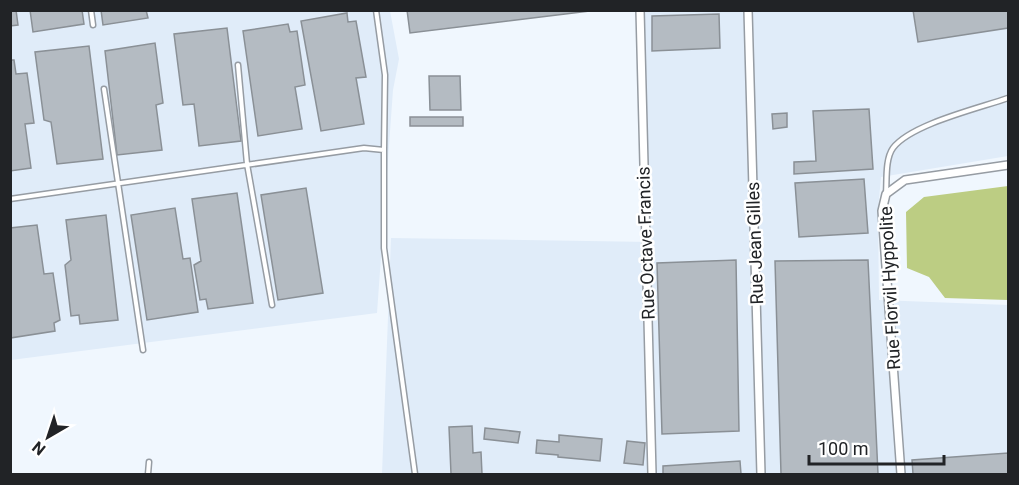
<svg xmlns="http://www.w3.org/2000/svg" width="1019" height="485" font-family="Roboto,sans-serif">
<rect width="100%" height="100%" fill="#f0f7fe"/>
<path fill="#e0ecf9" d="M11,11h379l9,48 -6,31 -16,223 -366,47z
M643,11h365v145l-127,21 -3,33 1,90 129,5v169h-626l9,-236 260,4z"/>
<path fill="#bccd83" d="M1008,186v114l-63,-2 -16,-21 -22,-9 -1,-56 18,-15z"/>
<path fill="#b4bbc2" stroke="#8a9096" stroke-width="1.5" d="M10,10h6l2,15 -8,1z
M30,10h52l2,14 -51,8z
M101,10h45l2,8 -45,7z
M407,10h191l-188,23z
M913,10h95v18l-90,14z
M347,13l1,9 8,-1 10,56 -10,1 8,46 -43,7 -20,-110z
M719,14l1,34 -68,3v-35z
M288,24l2,8 7,-1 8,54 -10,2 7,42 -44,7 -15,-105z
M227,28l14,113 -42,5 -5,-42 -11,1 -9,-71z
M155,43l8,60 -7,2 6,45 -45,5 -12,-104z
M89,46l14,113 -46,5 -6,-42 -7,-2 -9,-68z
M10,60h4l2,14 11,-1 7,50 -9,1 6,44 -21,3z
M429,76h31l1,34h-31z
M869,109l4,60 -79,5v-12l22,-1 -3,-50z
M787,113v14l-14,2 -1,-15z
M410,117h53v9h-53z
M864,179l4,54 -69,4 -4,-54z
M306,188l17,105 -45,7 -17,-105z
M237,193l16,110 -45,6 -2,-10 -6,1 -6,-35 7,-4 -9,-62z
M175,208l8,51 7,-1 8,54 -51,8 -16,-105z
M106,215l12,105 -38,4 -1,-9 -8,1 -6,-51 6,-5 -5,-40z
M37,225l7,49 9,-1 7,47 -6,3 1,8 -45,7v-110z
M736,260l3,171 -77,3 -5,-171z
M868,260l10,214h-97l-6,-213z
M472,426l1,27 8,-1 1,22h-31l-2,-47z
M485,428l35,4 -2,11 -34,-4z
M559,435l43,4 -2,22 -42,-4v-2l-22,-2 1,-13 22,2z
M627,441l18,2 -2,22 -19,-2z
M1008,453v21h-95l-1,-14z
M740,461l1,13h-78v-8z"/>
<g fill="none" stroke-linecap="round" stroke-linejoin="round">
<defs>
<path id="service" d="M91,10l2,15
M238,65l9,99 25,141
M104,89l39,261
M384,150v98l31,226
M886,194c1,-14 -1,-35 7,-46 18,-24 87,-40 115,-50
M10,199l354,-51 20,2 1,-75 -9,-65
M148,474l1,-12"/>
<path id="minor" d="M640,10l12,464
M748,10l13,464
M901,474l-19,-263 4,-17 19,-14 103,-15"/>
</defs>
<use href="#service" stroke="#969ca3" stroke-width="7"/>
<use href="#minor" stroke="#969ca3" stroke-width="10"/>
<use href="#service" stroke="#fff" stroke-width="4"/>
<use href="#minor" stroke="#fff" stroke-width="7"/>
</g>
<g text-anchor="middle" stroke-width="5" stroke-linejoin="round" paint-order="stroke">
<g font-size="18" fill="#212326" stroke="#fff">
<text transform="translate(646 243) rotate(-92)" y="6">Rue Octave Francis</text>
<text transform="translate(755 243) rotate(-92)" y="6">Rue Jean Gilles</text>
<text transform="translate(890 288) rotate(-93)" y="6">Rue Florvil Hyppolite</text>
</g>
</g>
<rect width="1019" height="485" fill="none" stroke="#212326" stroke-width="24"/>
<g transform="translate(48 437) rotate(219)" stroke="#ffffff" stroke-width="4.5" paint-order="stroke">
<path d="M0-4.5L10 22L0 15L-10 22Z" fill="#212326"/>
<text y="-9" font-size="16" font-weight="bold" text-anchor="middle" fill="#212326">N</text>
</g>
<path d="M809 455v9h135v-9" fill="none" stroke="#212326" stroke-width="3"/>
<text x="818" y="455" font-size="18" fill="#212326" stroke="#ffffff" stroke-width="4.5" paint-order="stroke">100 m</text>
</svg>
